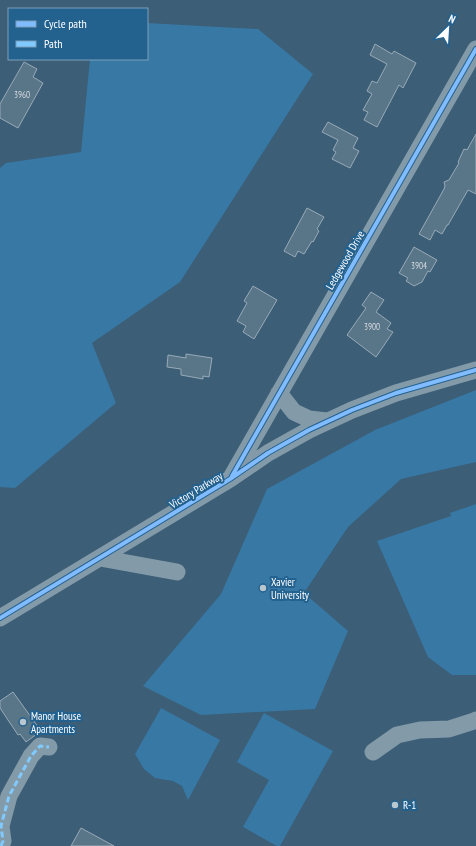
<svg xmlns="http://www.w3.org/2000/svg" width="476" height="846" viewBox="0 0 476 846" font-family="'PT Sans Narrow',sans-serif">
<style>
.green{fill:#3878a5}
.building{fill:#597588;stroke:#98aab8}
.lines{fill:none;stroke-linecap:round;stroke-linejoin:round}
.minor{stroke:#839aa9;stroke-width:17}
.quiet{stroke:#80caff;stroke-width:3;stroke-dasharray:6 3;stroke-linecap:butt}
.cycleway-casing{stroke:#23618f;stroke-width:6}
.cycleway{stroke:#80bcff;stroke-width:4}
.poi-dot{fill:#bbc7cf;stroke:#23618f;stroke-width:1.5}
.labels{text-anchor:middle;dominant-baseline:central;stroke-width:4;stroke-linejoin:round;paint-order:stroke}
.number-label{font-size:9px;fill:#d6dce1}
.street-label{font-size:11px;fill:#fff;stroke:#23618f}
.poi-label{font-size:11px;fill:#fff;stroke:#23618f;text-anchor:start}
</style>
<rect width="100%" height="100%" fill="#3c5e76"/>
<!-- green -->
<path class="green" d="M147,23l111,6 55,45 -133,208 -88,61 24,60 -101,85 -15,-1v-319l6,-5 75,-11 9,-93h57z
M476,390v72l-75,17 -53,48 -44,66 44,38 -33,78 -114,6 -58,-29 78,-92 46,-105 108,-59z
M476,504v171h-24l-24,-18 -51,-116 74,-25 -1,-3z
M161,708l59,32 -32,60 -6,-14 -9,-5 -18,-3 -11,-9 -9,-15z
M264,713l69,38 -53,95h-3l-34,-19 26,-47 -32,-18z"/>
<!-- building -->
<path class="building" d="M375,44l17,10 2,-3 22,12 -13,25 -4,-3 -22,42 -13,-7 4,-8 -5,-2 9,-16 -5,-3 5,-10 5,2 10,-19 -17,-9z
M24,62l13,7 -4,8 10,6 -25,45 -18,-10v-14z
M328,122l30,16 -5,10 6,3 -9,17 -18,-9 4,-7 -3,-2 5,-10 -16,-8z
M476,134v60l-8,-4 -20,35h-1l-5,9 -7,-4 -5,10 -11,-6 25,-45 1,-3 -1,-4 5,-2 10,-17 -1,-1 6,-13 3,1z
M307,208l17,9 -7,12 2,2 -6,11 -1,-1 -8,13 -6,-3 -3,6 -11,-6z
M414,247l23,13 -7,12 -2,-1 -6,11 -8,4 -8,-5 2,-3 -9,-5z
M253,286l24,14 -23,39 -11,-7 3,-6 -9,-5 10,-18 -3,-2z
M371,292l13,8 -8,12 15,11 -4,6 6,3 -17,25 -29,-22 19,-27 -4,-3z
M186,354l26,4 -3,19 -6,-1v3l-22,-4v-6l-14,-2 1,-12 18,3z
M13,692l28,39 -15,11 -6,-8 -2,1 -18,-27v-7z
M81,828l33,18h-43z"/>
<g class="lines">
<!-- minor -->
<path class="minor" d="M279,393l15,19 15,7 18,2
M232,476l244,-427
M100,558l77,14
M0,618l230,-139 38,-26 41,-23 43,-20 44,-17 80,-23
M373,752l24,-17 23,-5 29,-1 25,-8 2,-1
M1,846l2,-5 -2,-15 8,-30 22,-40 9,-10 9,1"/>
<!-- quiet -->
<path class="quiet" d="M1,846l2,-5 -2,-15 8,-30 22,-40 9,-10 9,1"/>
<!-- cycleway casing -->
<g class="cycleway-casing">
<path id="cycleway" d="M232,476l244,-427
M0,618l230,-139 38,-26 41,-23 43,-20 44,-17 80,-23"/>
</g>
<!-- cycleway -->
<use href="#cycleway" class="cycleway"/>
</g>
<!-- markers -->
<g class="poi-dot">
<circle cx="263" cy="588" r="4"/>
<circle cx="23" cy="722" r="4"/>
<circle cx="395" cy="805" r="4"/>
</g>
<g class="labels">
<!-- number labels -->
<g class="number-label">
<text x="22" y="94">3960</text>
<text x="419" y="265">3904</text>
<text x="372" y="326">3900</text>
</g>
<!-- street labels -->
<g class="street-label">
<text transform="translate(345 260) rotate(-60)">Ledgewood Drive</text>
<text transform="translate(196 490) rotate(-31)">Victory Parkway</text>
</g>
<!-- poi labels -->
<g class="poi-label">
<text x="271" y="582">Xavier<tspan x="271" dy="13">University</tspan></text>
<text x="31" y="716">Manor House<tspan x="31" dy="13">Apartments</tspan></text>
<text x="403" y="805">R-1</text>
</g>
</g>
<!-- legend -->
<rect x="8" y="8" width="140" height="52" fill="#23618f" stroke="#7ba0bc"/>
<rect x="16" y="21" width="20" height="6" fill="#80bcff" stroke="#7ba0bc"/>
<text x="44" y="28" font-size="12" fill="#ffffff">Cycle path</text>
<rect x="16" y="41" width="20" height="6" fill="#80caff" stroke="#7ba0bc"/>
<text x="44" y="48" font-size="12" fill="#ffffff">Path</text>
<!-- north arrow -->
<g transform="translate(448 28) rotate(25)" stroke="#23618f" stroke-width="3" paint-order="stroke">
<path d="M0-3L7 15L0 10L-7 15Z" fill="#ffffff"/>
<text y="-6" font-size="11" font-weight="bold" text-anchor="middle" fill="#ffffff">N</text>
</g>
</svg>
